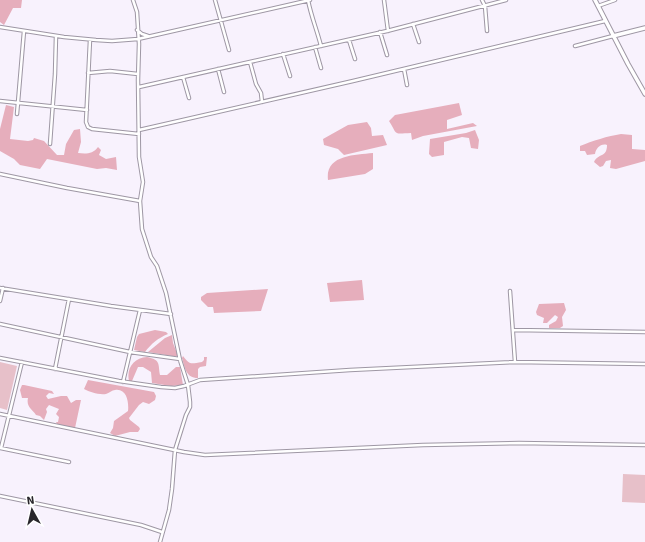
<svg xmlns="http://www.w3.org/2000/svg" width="645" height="542" viewBox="0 0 645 542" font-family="Signika,sans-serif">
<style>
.green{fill:#e7c0c9}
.forest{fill:#e6aebc}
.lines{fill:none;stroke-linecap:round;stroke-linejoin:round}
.street-casing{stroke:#9e97a4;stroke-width:4.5}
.secondary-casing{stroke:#9e97a4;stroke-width:5.5}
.street{stroke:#fff;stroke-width:2.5}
.secondary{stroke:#fff;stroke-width:3.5}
</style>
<rect width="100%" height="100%" fill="#f8f2fd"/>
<!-- green -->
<path class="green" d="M0,362l17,4 -10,44 -7,-2z
M623,474l22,1v28l-23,-1z"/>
<!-- forest -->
<path class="forest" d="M0,0h22l-1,8h-8l-9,17 -4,-3z
M459,103l3,12 -15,5v9l26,-6 4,3 -54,10 -11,4 -1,-7c-19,1 -13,2 -22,-12l6,-6z
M6,105l8,2 -4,32 18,2 5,-1 1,-2 10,3 13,14h7l2,-11 8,-14 6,-1 1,13 -3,11c8,1 15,1 20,-6l3,3 -2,5 7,4 10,-2 1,13 -11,-2 -9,1 -50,-10 -7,10 -20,-4 -6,-6 -14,-8v-22z
M367,122l4,6 1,8 11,-1 4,10 -43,10 -6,-6 -14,-4 -1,-6 25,-14z
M475,130l4,10 -1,9 -7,-1 -2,-10 -7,-1 -18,5v13l-12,2 -3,-3 1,-15 36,-6z
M621,134l11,1v14l13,1v11l-29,8 -6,-1 1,-8 -5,1 -3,5 -3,1 -6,-5c4,-9 13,-4 13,-17 -6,-2 -11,3 -12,9l-8,1 -2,-4h-5v-5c12,-5 28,-10 41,-12z
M373,153v16l-8,5 -37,6c-3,-25 26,-25 45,-27z
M362,280l2,20 -34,2 -3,-19z
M268,289l-7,22 -47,2 -1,-6h-5l-7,-7v-3l6,-4z
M564,303l2,7 -4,7 1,9 -3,2h-11v-3l7,-4 2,-4 -3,-2 -8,8h-4l1,-5 -7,-3 -1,-3 3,-8z
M155,330l11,2 2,2c-10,4 -17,10 -23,18l-11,-2 3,-13 2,-3z
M172,335l1,8 5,13h-6l-24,-4 17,-14z
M183,356c7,9 7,8 19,6l2,-2v-3h3l-1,9 -6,1 -2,2v9c-12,0 -13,-10 -16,-20z
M147,357c14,3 11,7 13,18h7l9,-8h4l3,18 -12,1 -19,-3 -1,-11 -8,-5h-5l-6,14h-3c-3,-13 5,-23 18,-24z
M88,380l66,12 2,4 -1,4 -6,4 -6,-2 -4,3 -10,13 1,2 9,7 1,2 -2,3h-8l-15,4 -5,-3 3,-5 1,-7 14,-10c1,-8 -1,-23 -13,-21 -3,0 -6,3 -9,4 -8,1 -16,-2 -22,-5z
M22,385h2l28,6 2,3 -5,-1 -3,3 2,3 13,-3h6l4,7 5,-3h5l-6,28 -18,-4 -1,-2h2l1,-5 -3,-3 3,-5 -10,-4 -3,4 1,3 -3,8 -4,-4 -4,-1c-4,-6 -10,-8 -8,-17h-6l-2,-8z"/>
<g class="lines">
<!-- street casing -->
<g class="street-casing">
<path id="street" d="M133,0l4,12 2,32 -1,36 1,77 4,25 -3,19 2,28 9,28 6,9 9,27 14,67 8,25 2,17v5l-4,8 -11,35 -3,39 -3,21 -9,32
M215,0l14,50
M308,0c3,16 9,30 13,46
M384,0l4,31
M482,0l3,6 2,25
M598,6l17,-6
M413,24l6,18
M0,27l64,10 32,3 16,1 26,-2 172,-39
M137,30l5,4 6,2
M380,32l7,23
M90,40l-4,82 2,5 4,2 47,5
M349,40l6,19
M575,46l38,-10
M315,47l6,21
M283,54l7,22
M250,62l6,22 5,9 1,9
M218,69l6,23
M404,69l3,16
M88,73l22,-2 28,3
M183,77l6,21
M139,87l248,-56 119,-31
M0,101l87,9
M17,114l7,-83
M139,130l214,-49 252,-60
M50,144l5,-70 1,-38
M0,174l67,14 73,13
M0,288l111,18 60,8
M510,291l5,71
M0,301l3,-13
M0,324l130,28 50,7
M513,330l132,2
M0,358l119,23 42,6 14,1 9,-2 16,-6 150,-10 165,-8 130,2
M55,369l14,-70
M123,382l17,-72
M0,414l184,38 21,3 218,-10 96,-2 126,2
M0,448l69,14
M1,448l21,-86
M0,496l141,29 21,7"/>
</g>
<!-- secondary casing -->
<g class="secondary-casing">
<path id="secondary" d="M595,0l33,64 17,30
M613,36l32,-8"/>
</g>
<!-- street -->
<use href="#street" class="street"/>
<!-- secondary -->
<use href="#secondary" class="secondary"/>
</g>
<!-- north arrow -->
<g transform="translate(32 510) rotate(352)" stroke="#ffffff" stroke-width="3" paint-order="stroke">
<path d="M0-3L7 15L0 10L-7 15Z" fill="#28262b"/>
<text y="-6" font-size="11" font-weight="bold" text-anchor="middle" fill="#28262b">N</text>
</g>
</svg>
